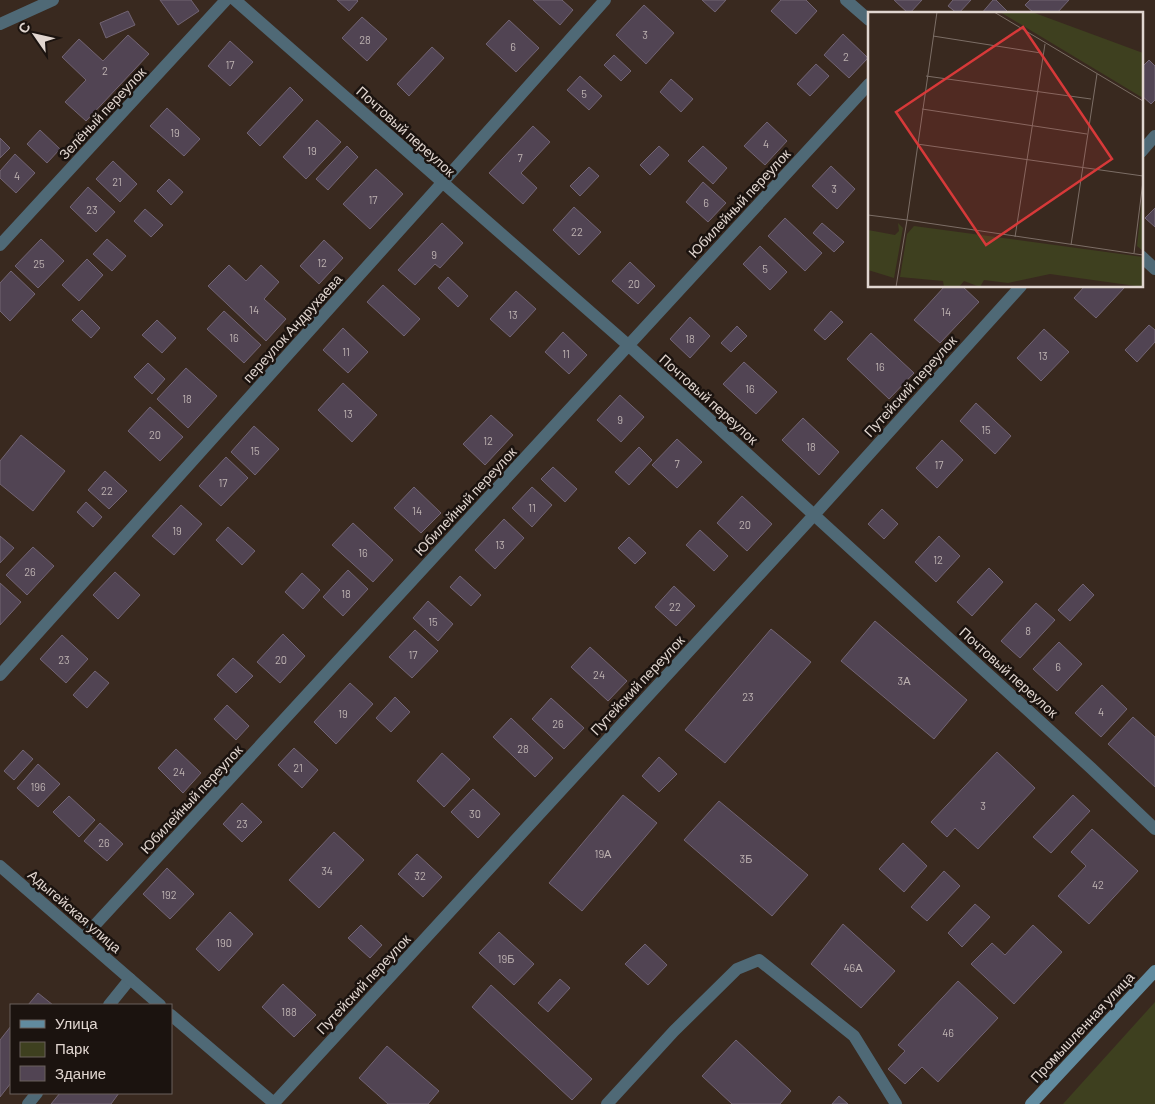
<svg xmlns="http://www.w3.org/2000/svg" width="1155" height="1104" viewBox="0 0 1155 1104" font-family="Barlow,sans-serif">
<style>
.green{fill:#3e401f}
.building{fill:#514453;stroke:#726473}
.lines{fill:none;stroke-linecap:round;stroke-linejoin:round}
.service{stroke:#4f6976;stroke-width:12}
.minor{stroke:#4f6976;stroke-width:12}
.secondary{stroke:#618b9f;stroke-width:12}
.labels{text-anchor:middle;dominant-baseline:central;stroke-width:5;stroke-linejoin:round;paint-order:stroke}
.number-label{font-size:11px;fill:#bdb2b1}
.street-label{font-size:14px;fill:#e1d6d0;stroke:#1b130f}
.inset-road{fill:none;stroke:#7c6e66;stroke-width:1}
.view{fill:#d73939;fill-opacity:0.15;stroke:#d73939;stroke-width:2.5}
.inset-edge{fill:none;stroke:#e1d6d0;stroke-width:2.5}
</style>
<rect width="100%" height="100%" fill="#39291f"/>
<!-- green -->
<path class="green" d="M1155,1002v102h-92z"/>
<!-- building -->
<path class="building" d="M160,0h31l8,11 -21,14z
M337,0h20l1,1 -9,10z
M533,0h29l11,10 -13,15z
M702,0h24l-11,12z
M781,0h25l11,11 -21,23 -25,-23z
M894,0h28l-13,14z
M953,0h18l-13,14 -10,-8z
M993,0h3l14,14h-29z
M1030,0h39l-13,14h-21l-10,-9z
M644,5l30,28 -28,31 -30,-29z
M128,11l7,14 -29,13 -6,-15z
M362,17l25,22 -20,22 -25,-23z
M509,20l30,28 -23,24 -30,-28z
M843,34l25,24 -19,20 -25,-23z
M128,35l21,19 -63,67 -21,-19 21,-22 -24,-23 17,-18 24,22z
M230,41l23,21 -23,24 -22,-20z
M432,47l12,11 -35,38 -12,-12z
M614,55l17,16 -10,10 -17,-16z
M1149,60l6,6v34l-4,4 -10,-9v-27z
M816,64l13,12 -19,20 -13,-12z
M580,76l22,20 -13,14 -22,-20z
M671,79l22,20 -12,13 -21,-20z
M290,87l13,13 -43,46 -13,-13z
M167,108l33,31 -16,17 -34,-30z
M317,120l24,22 -35,37 -23,-22z
M767,122l20,19 -22,24 -21,-19z
M533,126l17,16 -29,31 16,15 -14,16 -34,-31z
M40,130l20,19 -13,14 -20,-19z
M0,138l10,10 -10,10z
M347,146l11,11 -30,33 -12,-11z
M659,146l10,9 -19,20 -10,-10z
M703,146l24,22 -14,16 -25,-23z
M15,154l20,19 -19,20 -16,-15v-7z
M113,161l24,23 -17,18 -24,-23z
M831,166l24,23 -18,20 -25,-23z
M589,167l10,9 -19,20 -10,-10z
M376,169l27,25 -33,35 -27,-25z
M169,179l14,13 -12,13 -14,-14z
M703,182l23,21 -18,19 -22,-20z
M88,187l27,25 -19,20 -26,-25z
M574,207l27,25 -22,23 -26,-25z
M1155,208v19l-10,-9z
M145,209l18,16 -12,12 -17,-16z
M785,218l37,35 -17,18 -37,-35z
M442,223l21,20 -23,25 -5,-4 -20,21 -17,-15z
M822,223l22,19 -10,10 -21,-19z
M41,239l23,22 -26,27 -23,-22z
M107,239l19,17 -14,15 -19,-17z
M324,240l19,18 -24,26 -19,-18z
M760,246l27,26 -17,18 -27,-26z
M87,259l16,16 -24,26 -17,-16z
M630,262l25,24 -17,18 -26,-23z
M229,265l17,16 15,-16 18,17 -15,17 22,20 -20,22 -58,-55z
M11,271l24,23 -25,27 -10,-10v-28z
M448,277l20,19 -10,11 -20,-19z
M383,285l37,34 -16,17 -37,-34z
M945,286h17l17,16 -39,41 -26,-23z
M1085,286h40v1l-29,31 -22,-20z
M516,291l20,18 -26,28 -20,-18z
M82,310l18,18 -9,10 -19,-18z
M224,311l37,34 -17,18 -37,-34z
M831,311l12,11 -18,18 -11,-10z
M690,317l20,19 -20,22 -20,-19z
M157,320l19,18 -14,15 -20,-18z
M1149,325l6,5v12l-18,20 -12,-12z
M737,326l10,10 -16,16 -10,-9z
M343,328l25,24 -20,21 -25,-23z
M1044,329l25,23 -28,29 -24,-23z
M563,332l24,23 -18,19 -24,-22z
M871,333l43,40 -25,26 -42,-40z
M744,362l33,30 -21,22 -33,-30z
M148,363l17,16 -13,15 -18,-17z
M186,368l31,28 -29,32 -31,-29z
M343,383l34,32 -25,27 -34,-32z
M620,395l24,22 -23,25 -24,-22z
M976,403l35,33 -16,18 -35,-33z
M150,407l33,30 -23,24 -32,-30z
M491,415l22,20 -28,30 -22,-21z
M803,418l36,34 -20,23 -37,-35z
M254,426l25,23 -24,26 -24,-23z
M21,435l44,36 -32,40 -33,-27v-23z
M677,439l25,23 -25,26 -25,-23z
M942,440l21,20 -26,28 -21,-20z
M639,447l13,13 -23,25 -14,-13z
M226,457l22,21 -27,28 -22,-20z
M553,467l24,22 -12,13 -24,-23z
M105,471l22,20 -18,18 -21,-19z
M414,487l27,26 -20,20 -27,-25z
M532,487l20,18 -20,22 -20,-19z
M742,496l30,28 -25,27 -30,-28z
M86,502l16,15 -9,10 -16,-15z
M181,505l21,19 -28,31 -22,-19z
M882,509l16,15 -14,15 -16,-15z
M504,519l20,19 -29,31 -20,-19z
M353,523l40,37 -20,22 -41,-37z
M228,527l27,24 -13,14 -26,-25z
M700,530l28,26 -14,15 -28,-26z
M0,536l14,12 -14,15z
M939,536l21,20 -24,26 -21,-20z
M629,537l17,16 -11,11 -17,-16z
M33,547l21,19 -27,29 -21,-20z
M989,568l14,14 -31,34 -15,-14z
M348,570l20,19 -25,27 -20,-19z
M115,572l25,23 -22,24 -25,-24z
M302,573l18,17 -17,19 -18,-17z
M460,576l21,19 -10,11 -21,-19z
M0,583l21,19 -21,23z
M1083,584l11,11 -24,26 -12,-11z
M674,586l21,20 -19,20 -21,-19z
M428,601l25,23 -15,17 -25,-23z
M1036,603l19,17 -35,38 -19,-17z
M875,621l92,79 -33,39 -93,-78z
M771,629l40,33 -86,101 -40,-33z
M415,630l23,21 -26,27 -23,-21z
M283,634l22,22 -25,27 -23,-21z
M62,635l26,24 -22,24 -26,-24z
M1059,642l23,22 -25,27 -24,-22z
M590,647l37,34 -19,20 -37,-34z
M233,658l20,18 -17,17 -19,-18z
M95,671l14,12 -22,25 -14,-13z
M350,683l23,21 -37,40 -22,-22z
M1102,685l25,24 -26,28 -26,-24z
M395,697l15,15 -19,20 -15,-14z
M551,698l33,30 -20,21 -32,-30z
M227,705l22,21 -13,14 -22,-21z
M1133,717l22,20v50l-47,-43z
M511,718l42,40 -18,19 -42,-40z
M294,748l24,22 -16,18 -24,-23z
M176,749l25,24 -18,20 -25,-25z
M23,750l10,9 -19,21 -10,-9z
M997,752l38,36 -57,61 -23,-21 -8,9 -16,-15z
M442,753l28,26 -26,28 -27,-26z
M659,757l18,17 -18,18 -17,-16z
M38,764l22,20 -22,23 -21,-19z
M473,789l27,25 -22,24 -27,-26z
M623,795l34,28 -75,88 -33,-28z
M1073,795l17,16 -39,42 -18,-16z
M69,796l26,24 -16,17 -26,-25z
M719,801l89,74 -36,41 -88,-76z
M242,803l20,19 -20,20 -19,-18z
M100,823l23,21 -16,17 -23,-20z
M1092,829l46,42 -49,53 -31,-28 28,-30 -15,-14z
M334,832l30,28 -45,48 -30,-28z
M903,843l24,23 -23,26 -25,-23z
M417,854l25,23 -19,20 -25,-23z
M167,868l27,26 -24,25 -27,-25z
M944,871l16,15 -33,35 -16,-14z
M975,904l15,13 -28,30 -14,-14z
M230,912l23,22 -34,37 -23,-22z
M843,924l52,47 -34,37 -50,-44z
M361,925l21,20 -12,13 -22,-20z
M1033,925l29,27 -48,52 -43,-40 21,-21 13,12z
M499,932l35,32 -20,21 -35,-32z
M645,944l22,21 -19,20 -23,-21z
M560,979l10,9 -22,24 -10,-9z
M958,981l40,37 -60,64 -16,-15 -17,17 -17,-15 17,-18 -7,-6z
M283,984l33,31 -22,22 -32,-30z
M491,985l101,94 -20,21 -100,-93z
M38,993l15,12h-25z
M11,1026v57l-11,14v-57z
M736,1040l55,51 -11,13h-48l-30,-28z
M387,1046l52,45 -11,13h-40l-29,-26z
M60,1093h59l-8,11h-60z
M839,1096l9,8h-16z"/>
<g class="lines">
<!-- service -->
<path class="service" d="M109,1005l21,-26
M28,1104l9,-11
M607,1104l67,-73 63,-62 22,-9 95,76 42,68"/>
<!-- minor -->
<path class="minor" d="M235,0l393,345 463,423 64,61
M846,0l23,20
M0,24l53,-24
M1141,152l14,-16
M0,245l226,-245
M1141,256l14,13
M0,675l442,-492 163,-183
M0,866l160,139
M83,938l786,-854
M171,1015l104,89
M274,1103l540,-588 207,-229"/>
<!-- secondary -->
<path class="secondary" d="M1031,1104l124,-133"/>
</g>
<g class="labels">
<!-- number labels -->
<g class="number-label">
<text x="645" y="34">3</text>
<text x="365" y="39">28</text>
<text x="513" y="46">6</text>
<text x="846" y="56">2</text>
<text x="230" y="64">17</text>
<text x="105" y="70">2</text>
<text x="584" y="93">5</text>
<text x="175" y="132">19</text>
<text x="766" y="143">4</text>
<text x="312" y="150">19</text>
<text x="520" y="157">7</text>
<text x="17" y="175">4</text>
<text x="117" y="181">21</text>
<text x="834" y="188">3</text>
<text x="373" y="199">17</text>
<text x="706" y="202">6</text>
<text x="92" y="209">23</text>
<text x="577" y="231">22</text>
<text x="434" y="254">9</text>
<text x="322" y="262">12</text>
<text x="39" y="263">25</text>
<text x="765" y="268">5</text>
<text x="634" y="283">20</text>
<text x="254" y="309">14</text>
<text x="946" y="311">14</text>
<text x="513" y="314">13</text>
<text x="234" y="337">16</text>
<text x="690" y="338">18</text>
<text x="346" y="351">11</text>
<text x="566" y="353">11</text>
<text x="1043" y="355">13</text>
<text x="880" y="366">16</text>
<text x="750" y="388">16</text>
<text x="187" y="398">18</text>
<text x="348" y="413">13</text>
<text x="620" y="419">9</text>
<text x="986" y="429">15</text>
<text x="155" y="434">20</text>
<text x="488" y="440">12</text>
<text x="811" y="446">18</text>
<text x="255" y="450">15</text>
<text x="677" y="463">7</text>
<text x="939" y="464">17</text>
<text x="223" y="482">17</text>
<text x="107" y="490">22</text>
<text x="532" y="507">11</text>
<text x="417" y="510">14</text>
<text x="745" y="524">20</text>
<text x="177" y="530">19</text>
<text x="500" y="544">13</text>
<text x="363" y="552">16</text>
<text x="938" y="559">12</text>
<text x="30" y="571">26</text>
<text x="346" y="593">18</text>
<text x="675" y="606">22</text>
<text x="433" y="621">15</text>
<text x="1028" y="630">8</text>
<text x="413" y="654">17</text>
<text x="64" y="659">23</text>
<text x="281" y="659">20</text>
<text x="1058" y="666">6</text>
<text x="599" y="674">24</text>
<text x="904" y="680">3А</text>
<text x="748" y="696">23</text>
<text x="1101" y="711">4</text>
<text x="343" y="713">19</text>
<text x="558" y="723">26</text>
<text x="523" y="748">28</text>
<text x="298" y="767">21</text>
<text x="179" y="771">24</text>
<text x="38" y="786">196</text>
<text x="983" y="805">3</text>
<text x="475" y="813">30</text>
<text x="242" y="823">23</text>
<text x="104" y="842">26</text>
<text x="603" y="853">19А</text>
<text x="746" y="858">3Б</text>
<text x="327" y="870">34</text>
<text x="420" y="875">32</text>
<text x="1098" y="884">42</text>
<text x="169" y="894">192</text>
<text x="224" y="942">190</text>
<text x="506" y="958">19Б</text>
<text x="853" y="967">46А</text>
<text x="289" y="1011">188</text>
<text x="948" y="1032">46</text>
</g>
<!-- street labels -->
<g class="street-label">
<text transform="translate(102 113) rotate(-47)">Зелёный переулок</text>
<text transform="translate(406 131) rotate(42)">Почтовый переулок</text>
<text transform="translate(739 203) rotate(-47)">Юбилейный переулок</text>
<text transform="translate(292 328) rotate(-48)">переулок Андрухаева</text>
<text transform="translate(910 386) rotate(-48)">Путейский переулок</text>
<text transform="translate(709 399) rotate(42)">Почтовый переулок</text>
<text transform="translate(465 501) rotate(-47)">Юбилейный переулок</text>
<text transform="translate(1009 672) rotate(42)">Почтовый переулок</text>
<text transform="translate(637 685) rotate(-47)">Путейский переулок</text>
<text transform="translate(191 799) rotate(-47)">Юбилейный переулок</text>
<text transform="translate(75 911) rotate(41)">Адыгейская улица</text>
<text transform="translate(363 984) rotate(-47)">Путейский переулок</text>
<text transform="translate(1082 1027) rotate(-47)">Промышленная улица</text>
</g>
</g>
<!-- overview -->
<g transform="translate(868 12)">
<rect width="275" height="275" fill="#39291f"/>
<path d="M132,0h32l111,41v45zM275,180v59l-6,-5zM30,211l5,5 -9,50 -26,-8v-40l27,5 4,-4zM46,214l229,31v30l-93,-13 -42,9 -24,-3 -4,7 -16,-6 -5,6h-15l-1,-6 -43,-4 7,-43z" fill="#3e401f"/>
<path class="inset-road" d="M126,0l149,89M65,24l108,17M58,64l165,23M54,97l165,25M49,132l226,32M0,203l39,5 30,-208M147,225l30,-193M203,233l26,-171M266,241l9,-72M28,275l11,-67 236,35"/>
<path class="view" d="M155,15l89,132 -126,86 -90,-133z"/>
<rect width="275" height="275" class="inset-edge"/>
</g>
<!-- legend -->
<rect x="10" y="1004" width="162" height="90" fill="#1b130f" stroke="#6a615c"/>
<rect x="20" y="1020" width="25" height="8" fill="#618b9f" stroke="#6a615c"/>
<text x="55" y="1029" font-size="15" fill="#e1d6d0">Улица</text>
<rect x="20" y="1042" width="25" height="15" fill="#3e401f" stroke="#6a615c"/>
<text x="55" y="1054" font-size="15" fill="#e1d6d0">Парк</text>
<rect x="20" y="1066" width="25" height="15" fill="#514453" stroke="#6a615c"/>
<text x="55" y="1079" font-size="15" fill="#e1d6d0">Здание</text>
<!-- north arrow -->
<g transform="translate(35 35) rotate(304)" stroke="#1b130f" stroke-width="4" paint-order="stroke">
<path d="M0-4L9 19L0 12L-9 19Z" fill="#e1d6d0"/>
<text y="-8" font-size="14" font-weight="bold" text-anchor="middle" fill="#e1d6d0">С</text>
</g>
</svg>
